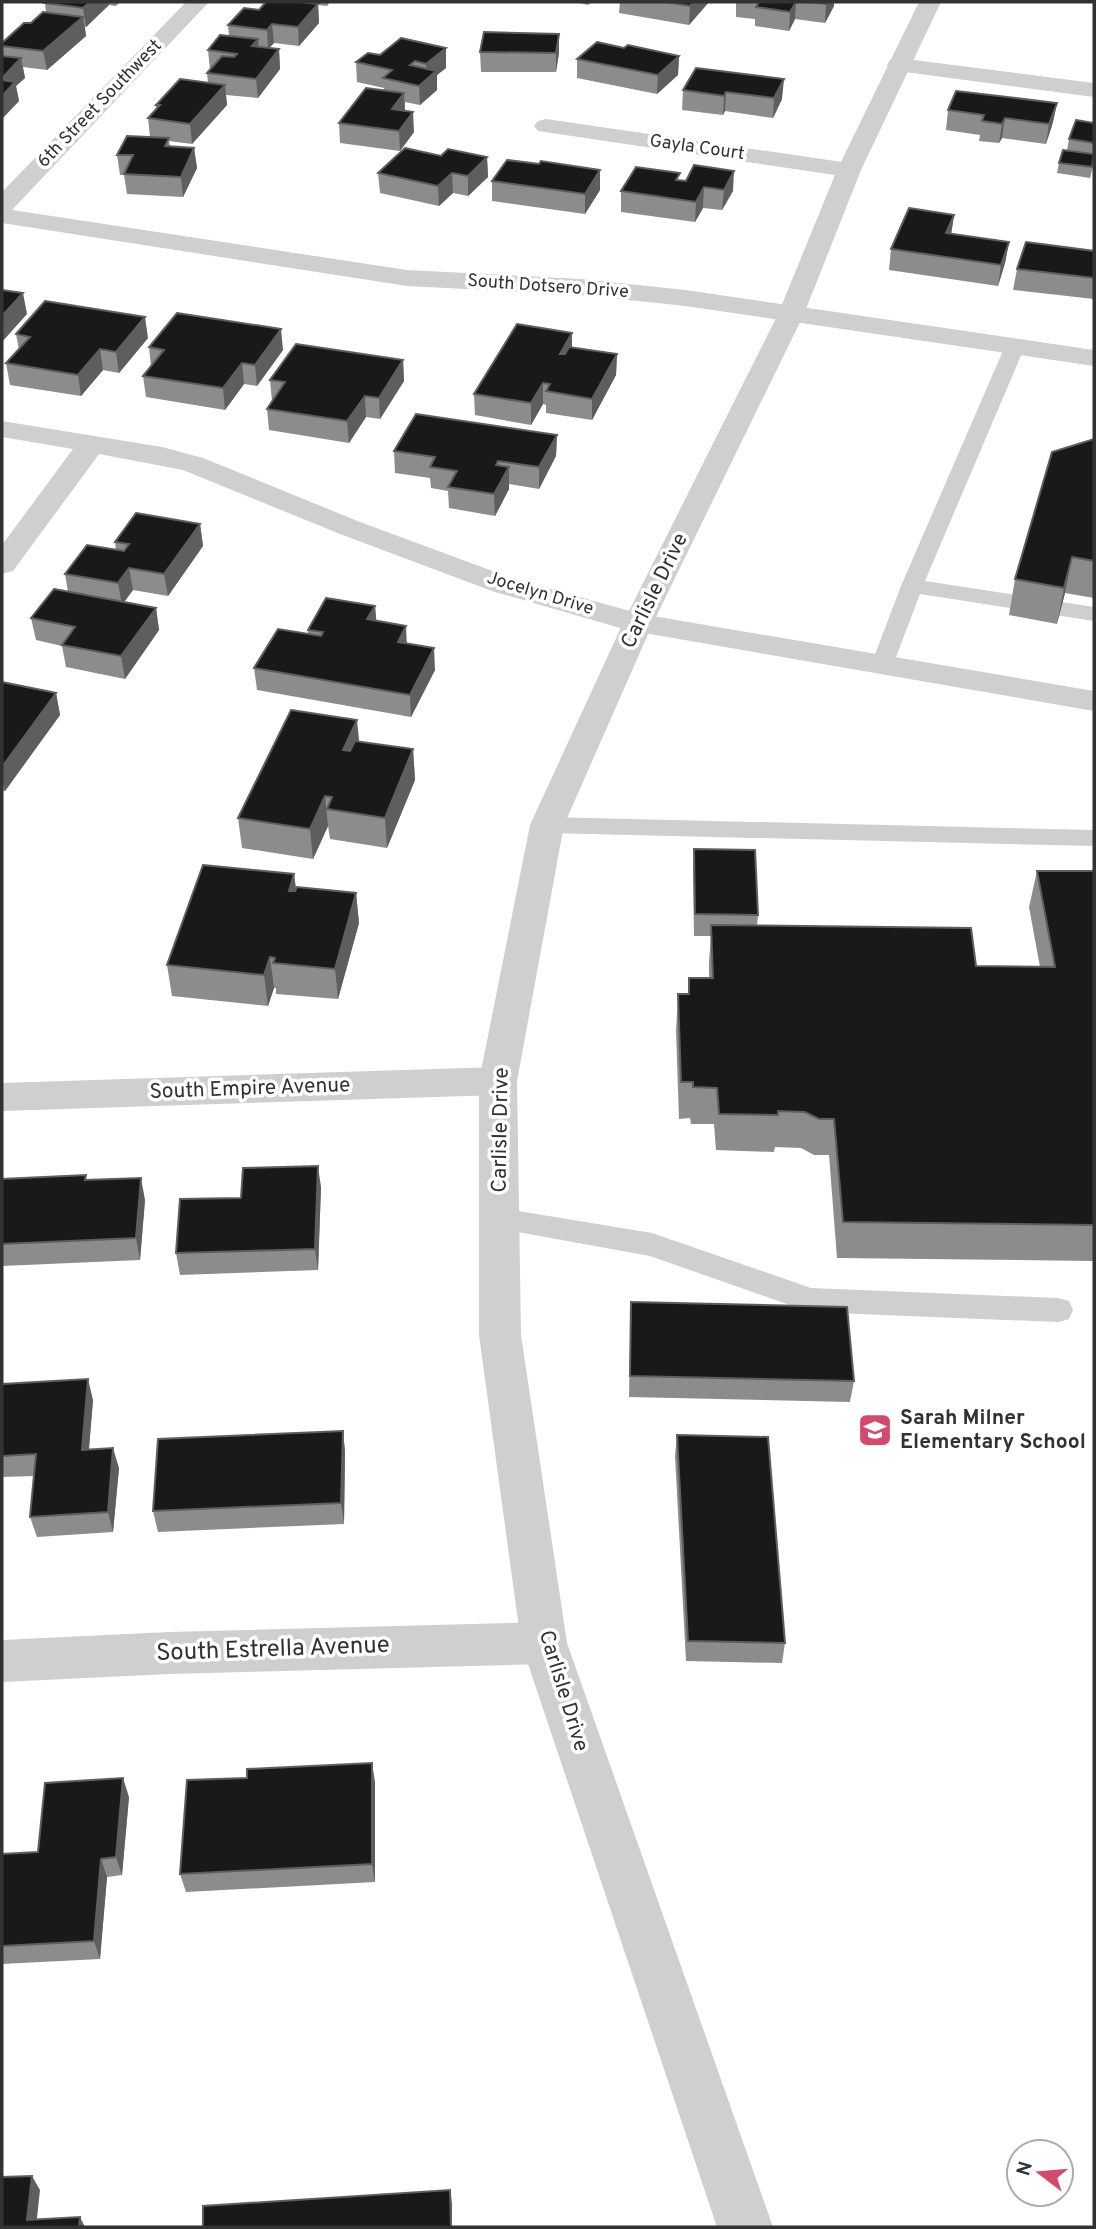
<svg xmlns="http://www.w3.org/2000/svg" width="1096" height="2229" viewBox="0 0 1096 2229" font-family="Overpass,sans-serif">
<style>
.lines{fill:none;stroke-linecap:round;stroke-linejoin:round}
.service{fill:#cfcfcf;fill-rule:evenodd}
.minor{fill:#cfcfcf;fill-rule:evenodd}
.tertiary{fill:#cfcfcf;fill-rule:evenodd}
.wall{fill:#8c8c8c}
.shaded-wall{fill:#5e5e5e}
.building{fill:#191919;stroke:#5e5e5e;stroke-width:2}
.labels{text-anchor:middle;dominant-baseline:central;stroke-width:7;stroke-linejoin:round;paint-order:stroke}
.far-street-label{font-size:18px;fill:#323232;stroke:#fff}
.street-label{font-size:21px;fill:#323232;stroke:#fff}
.poi-label{font-size:21px;font-weight:bold;fill:#323232;stroke:#fff;text-anchor:start}
.near-street-label{font-size:24px;fill:#323232;stroke:#fff}
</style>
<rect width="100%" height="100%" fill="#fff"/>
<g class="lines">
<!-- service -->
<path class="service" d="M1015,340l10,6 -100,235 169,26v14l-174,-27 -27,71 -3,5h-16l-3,-5 30,-79 104,-240z
M547,817l547,13v16l-547,-13 -9,-2 -3,-6 3,-6z
M500,1208l152,25 159,55 247,10 11,3 4,9 -4,9 -11,3 -248,-10 -160,-56 -160,-29 -5,-8 5,-8z"/>
<!-- minor -->
<path class="minor" d="M186,2h23l-197,208 395,60 174,9 104,11 409,60v16l-409,-60 -104,-11 -174,-9 -405,-63v-31z
M898,58l196,25v14l-204,-27 -3,-5 3,-5z
M546,119l303,44 8,2 4,5 -4,5 -8,2 -311,-46 -4,-5 4,-5z
M2,421l160,26 41,11 157,64 154,57 127,35 453,77v20l-467,-81 -135,-39 -152,-57 -157,-64 -84,-16 -86,117 -11,3v-29l71,-96 -71,-12z
M498,1067l13,4 6,10 -6,10 -13,4 -496,16v-28z
M544,1622l16,6 7,15 -7,15 -16,6 -375,10 -167,8v-42l167,-8z"/>
<!-- tertiary -->
<path class="tertiary" d="M919,2h22l-80,168 -57,144 -151,309 -89,202 -47,256 4,254 46,308 206,584h-56l-196,-584 -42,-308v-254l51,-256 93,-202 155,-309 59,-144z"/>
</g>
<!-- wall -->
<path class="wall" d="M46,2h74l-4,4 -7,-1 -23,22h-1l1,9 -39,34 -24,-3 2,11 -9,8 3,15 -17,17v-75l44,-31 -1,-9z
M266,2h64l-3,4 -9,-1 1,18 -20,23 -25,-3 -5,5 10,1 1,20 -22,29 -32,-3 1,10 -35,39 -23,-3 1,5 24,2 3,20 -14,29 -56,-3 -3,-19h-4l-3,-20 33,-18 -2,-19 8,-9v-4l52,-22 -1,-10 3,-3 -2,-20 21,-14 -1,-11 31,-15z
M576,2h16l-4,3z
M620,2h89l-20,23 -70,-12z
M736,2h98v4l-9,17 -30,-4 -6,12 -34,-5v-7l-19,-2z
M559,34v19l-3,19h-75l-1,-20z
M446,48v20l-9,7v15l-17,15 -15,-3v9l9,21 -14,19 -60,-8 -1,-20 45,-32v-3l-27,-6 -1,-20 24,-7z
M624,48l55,8 -1,19 -21,19 -80,-16v-19z
M696,68l86,31 -9,19 -48,-7 -2,4 -41,-5 1,-20z
M1057,103l-4,19 -7,22 -44,-6 -3,5 -20,-2 1,-6 -34,-5 2,-20z
M1094,123v40l-4,15 -33,-5 2,-10 8,-12 2,-12z
M487,157l1,20 -20,19 -15,-3 -14,13 -59,-13 -2,-20z
M680,180l53,11 -11,19 -19,-2 -8,14 -74,-10v-21z
M492,181l108,9 -15,24 -93,-13z
M954,215l-3,19 58,8 -4,21 -7,23 -109,-16 2,-21z
M1094,251v48l-81,-9 4,-21z
M16,334l132,4 -29,35 -16,-3 -22,26 -71,-11 -4,-22 13,-13z
M149,347l134,3 -26,36 -13,-2 -19,26 -79,-13 -3,-21 8,-10z
M572,347l45,7 -1,21 -24,45 -46,-7v-8l-3,-1 -12,21 -56,-10 -1,-21z
M403,360l1,21 -24,38 -14,-2 -17,26 -80,-13 -2,-21 5,-8 -2,-21z
M557,435l-1,21 -17,33 -30,-5v5l-14,27 -46,-8 -1,-17 -17,-3 -1,-10 -35,-5 -1,-22z
M1094,439v159l-29,-5 -8,31 -48,-9 6,-36z
M200,524l3,22 -35,50 -35,-6 -9,12 32,6 3,22 -34,49 -59,-12 -4,-21 -26,-6 -5,-22 37,-26 -3,-18 51,-24 -1,-8z
M375,606l1,15 31,22 28,27 -24,47 -154,-27 -3,-22 54,-34v-4z
M2,682l54,11 4,22 -55,76h-3z
M359,742l54,7 2,31 -28,68 -57,-9 -2,-13 -15,33 -71,-11 -4,-30z
M694,849l64,66 -1,10 219,41 64,1 -11,-60 8,-36h57v390l-257,-3 -8,-103h-15l-13,-7 -26,-1 -1,5 -58,-2 -2,-26h-23l-1,-6 -11,1 -3,-88 2,-37h10l1,-16h20v-17l2,-25h-17l-1,-65z
M294,874l2,15 60,4 3,30 -21,76 -62,-5v-6h-2l-6,18 -96,-10 -5,-31z
M2,1179l86,1 57,20 -5,60 -138,6z
M321,1187l-3,83 -138,5 -4,-22 65,-55z
M631,1302l223,79 -4,21 -221,-5z
M2,1384l91,16 -4,49 30,19 -6,64 -76,5 -7,-20 4,-41 -32,1z
M343,1431l2,21 -1,72 -186,8 -5,-21z
M677,1435l108,208 -3,20 -96,-2 -11,-205z
M375,1782v100l-189,10 -6,-18z
M129,1797l-7,78 -15,2 -7,82 -98,5v-110l36,-2z"/>
<!-- shaded-wall -->
<path class="shaded-wall" d="M90,2h18l1,3 -23,22 -3,-19z
M693,2h16l-20,23 1,-19z
M796,2l-1,17 -6,12 1,-19z
M828,2h6v4l-9,17 1,-19z
M318,4l1,19 -20,23 -1,-19z
M83,17l3,19 -39,34 -4,-19z
M272,24l2,19 -6,6 -1,-19z
M559,34v19l-3,19v-19z
M258,39l2,19 -8,-12z
M446,48v20l-9,7v15l-17,15 -1,-19 8,-7 -1,-15z
M279,49l1,20 -22,29 -2,-19z
M679,56l-1,19 -21,19 1,-19z
M21,58l4,20 -9,8 3,15 -16,17 -1,-22 4,-5 -2,-15z
M784,79l-2,20 -9,19 1,-20z
M225,85l2,20 -35,39 -2,-20z
M726,92l-1,19 -2,4 1,-19z
M404,93l1,20 -13,-4z
M1057,103l-4,19 -7,22 3,-20z
M413,112l1,20 -14,19 -1,-20z
M1005,118l-3,20 -3,5 3,-19z
M194,148l3,20 -14,29 -2,-20z
M487,157l1,20 -20,19v-20z
M600,170v20l-15,24v-20z
M734,171l-1,20 -11,19 2,-20z
M452,173l1,20 -14,13 -1,-20z
M704,187l-1,21 -8,14 1,-20z
M954,215l-3,20 -5,-2z
M1009,242l-4,21 -7,23 3,-21z
M23,293l4,21 -25,28v-26z
M145,317l3,21 -29,35 -3,-21z
M281,329l2,21 -26,36 -2,-21z
M572,333v21l-12,21v-21z
M100,349l3,21 -22,26 -3,-21z
M617,354l-1,21 -24,45v-21z
M403,360l1,21 -24,38 -1,-21z
M242,363l2,21 -19,26 -2,-22z
M543,383v21l-12,21v-22z
M365,396l1,21 -17,26 -2,-22z
M557,435l-1,21 -17,33v-22z
M509,467v22l-14,27 -1,-22z
M200,524l3,22 -35,50 -4,-22z
M1072,557l-7,36 -8,31 7,-36z
M129,568l4,22 -11,15 -4,-22z
M375,606l2,22 -10,-9z
M156,608l3,22 -34,49 -4,-23z
M406,626l1,22 -9,-6z
M434,648l1,22 -24,47 -1,-22z
M56,693l4,22 -55,76 -3,-14v-10z
M357,720l3,30 -14,31 -3,-31z
M413,749l2,31 -28,68 -2,-30z
M325,796l3,30 -15,33 -3,-30z
M294,874l4,31 -9,-14z
M356,893l3,30 -21,76 -3,-30z
M270,957l4,31 -6,18 -4,-31z
M318,1166l3,21 -3,83 -3,-21z
M141,1178l4,22 -5,60 -4,-22z
M88,1379l5,21 -6,71 -5,-21z
M343,1431l2,21 -1,72 -3,-21z
M113,1448l6,20 -6,64 -5,-20z
M372,1763l3,19v100l-3,-18z
M123,1778l6,19 -7,78 -6,-18z
M101,1859l6,18 -7,82 -6,-18z
M32,2176l8,14 -4,37 -9,-7z
M450,2190l2,14v23h-1z
M80,2217l5,10h-6z"/>
<!-- building -->
<path class="building" d="M46,2h44l-7,6 -38,-5z
M266,2h34l18,2 -20,23 -26,-3 -5,6 -39,-5 16,-17 15,2z
M666,2h27l-3,4z
M759,2h37l-6,10 -34,-5z
M808,2h20l-2,2z
M43,12l40,5 -40,34 -41,-5v-3l22,-20h7z
M484,32l75,2 -3,19 -76,-1z
M220,35l38,4 -6,7 27,3 -23,30 -49,-6 15,-17 12,1 3,-3 -29,-4z
M401,38l45,10 -20,16 -11,-3 -5,4 26,6 -17,15 -36,-8 9,-8 -36,-8 12,-9 12,2z
M597,42l27,6 4,-3 51,11 -21,19 -81,-16z
M2,56l19,2 -17,18 -2,-1z
M696,68l88,11 -10,19 -48,-6 -2,4 -41,-6z
M180,79l45,6 -35,39 -42,-6 12,-13h-4z
M2,80l13,2 -13,14z
M366,88l38,5 -12,16 21,3 -14,19 -60,-8z
M956,91l101,12 -8,21 -44,-6 -3,6 -20,-3 2,-6 -36,-5z
M1076,120l18,3v20l-25,-4z
M127,136l42,2 -4,8 29,2 -13,29 -57,-3 9,-19h-16z
M405,148l36,8 7,-7 39,8 -19,19 -16,-3 -14,13 -60,-13z
M1063,150l31,4 -2,13 -33,-4z
M507,160l32,4 2,-3 59,9 -15,24 -93,-13z
M694,165l40,6 -10,19 -20,-3 -8,15 -75,-11 15,-24 44,6 -4,7 10,1z
M909,208l45,7 -8,18 63,9 -8,23 -110,-16z
M1026,242l68,9v27l-77,-9z
M2,290l21,3 -21,23z
M45,301l100,16 -29,35 -16,-3 -22,26 -72,-12 24,-26 -14,-3z
M177,313l104,16 -26,36 -13,-2 -19,25 -80,-12 21,-26 -15,-3z
M517,324l55,9 -12,21h5l4,-7 48,7 -25,45 -46,-8 4,-7 -7,-1 -12,20 -57,-9z
M296,344l107,16 -24,38 -14,-2 -18,25 -80,-12 18,-27 -15,-2z
M416,414l141,21 -18,32 -41,-6 -2,4 13,2 -15,27 -46,-7 9,-16 -27,-4 5,-10 -41,-6z
M1094,439v122l-22,-4 -8,31 -49,-9 37,-127z
M136,513l64,11 -36,50 -35,-6 -11,15 -53,-9 22,-29 37,6 5,-7 -14,-2z
M54,589l102,19 -35,48 -59,-11 13,-18 -44,-9z
M326,598l49,8 -8,13 39,7 -8,16 36,6 -24,47 -156,-27 24,-39 43,7 2,-4 -15,-2z
M2,682l54,11 -54,74z
M291,710l66,10 -14,30 7,1 5,-10 58,8 -28,69 -58,-9 5,-12 -7,-1 -15,33 -72,-11z
M694,849l61,1 3,65 -63,-1z
M203,865l91,9 -5,17h6l2,-4 59,6 -21,76 -62,-6 2,-5 -5,-1 -6,18 -97,-10z
M1037,871h57v354l-251,-3 -9,-103h-15l-14,-7 -27,-1v4l-59,-1 -2,-26 -24,-1v-5h-12l-3,-88h11v-16h24l-2,-53 260,3 5,38 79,1z
M318,1166l-3,83 -139,4 4,-54 61,-1 2,-30z
M86,1175l-1,5 56,-2 -5,60 -134,6v-65z
M631,1302l216,5 7,74 -224,-5z
M88,1379l-6,71 31,-2 -5,64 -78,5 6,-63 -34,2v-72z
M343,1431l-2,72 -188,8 5,-72z
M677,1435l91,2 17,206 -97,-2z
M372,1763v101l-192,10 7,-94 60,-2v-9z
M123,1778l-7,79 -15,2 -7,82 -92,5v-92l36,-2 7,-69z
M32,2176l-5,44 53,-3 -1,10h-77v-50z
M450,2190l1,37h-248v-21z"/>
<!-- icons -->
<defs>
<g id="school-square" transform="scale(1.75)"><rect x="-9" y="-9" width="18" height="18" rx="4" fill="#d4496c" stroke="#fff"/><path d="M0-5L7-2L0 1L-7-2ZM-4 1L0 2.5L4 1V4Q0 6-4 4Z" fill="#fff"/></g>
</defs>
<g fill-rule="evenodd">
<use href="#school-square" x="875" y="1430"/>
</g>
<g class="labels">
<!-- far-street labels -->
<g class="far-street-label">
<text transform="translate(100 104) rotate(-46)">6th Street Southwest</text>
<text transform="translate(697 148) rotate(8)">Gayla Court</text>
<text transform="translate(548 287) rotate(4)">South Dotsero Drive</text>
<text transform="translate(540 594) rotate(17)">Jocelyn Drive</text>
</g>
<!-- street labels -->
<g class="street-label">
<text transform="translate(655 591) rotate(-64)">Carlisle Drive</text>
<text transform="translate(250 1089) rotate(-2)">South Empire Avenue</text>
<text transform="translate(501 1130) rotate(-89)">Carlisle Drive</text>
<text transform="translate(563 1691) rotate(73)">Carlisle Drive</text>
</g>
<!-- poi labels -->
<g class="poi-label">
<text x="900" y="1418">Sarah Milner<tspan x="900" dy="24">Elementary School</tspan></text>
</g>
<!-- near-street labels -->
<g class="near-street-label">
<text transform="translate(273 1650) rotate(-2)">South Estrella Avenue</text>
</g>
</g>
<!-- border -->
<rect width="1096" height="2229" fill="none" stroke="#323232" stroke-width="7"/>
<!-- north arrow -->
<g transform="translate(1040 2173) rotate(286)"><circle r="33" fill="#ffffff" stroke="#adadad" stroke-width="2"/>
<path d="M0-5L12 26L0 18L-12 26Z" fill="#d4496c"/>
<text y="-10" font-size="19" font-weight="bold" text-anchor="middle" fill="#323232">N</text>
</g>
</svg>
